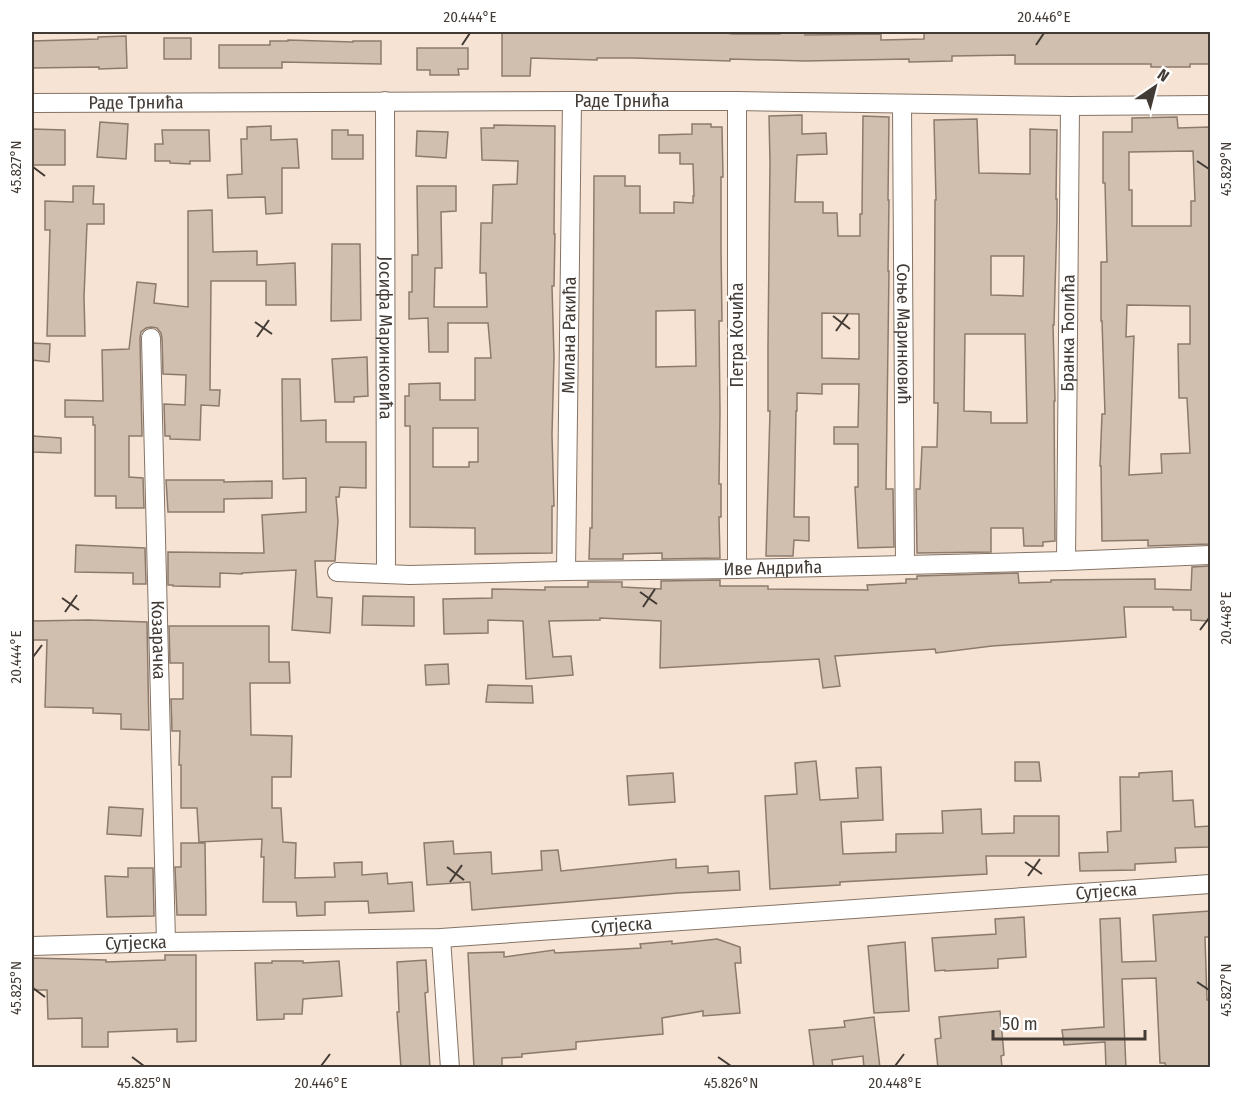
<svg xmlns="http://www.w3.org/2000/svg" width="1242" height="1099" viewBox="0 0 1242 1099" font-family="'Fira Sans Condensed',sans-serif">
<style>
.building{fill:#d0beae;stroke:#8c7b6d;stroke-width:1.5;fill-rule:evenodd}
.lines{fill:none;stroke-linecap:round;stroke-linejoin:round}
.minor-casing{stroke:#857466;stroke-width:20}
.minor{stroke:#fff;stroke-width:18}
.ticks{fill:none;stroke:#423a34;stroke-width:2}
.labels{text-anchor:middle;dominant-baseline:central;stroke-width:4.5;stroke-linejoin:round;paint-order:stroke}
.street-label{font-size:18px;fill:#423a34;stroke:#fff}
.neatline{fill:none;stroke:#423a34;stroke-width:2}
.ticks-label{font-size:15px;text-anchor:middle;fill:#423a34}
</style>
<rect width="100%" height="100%" fill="#f6e3d3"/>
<!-- building -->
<path class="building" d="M502,32h216l15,2h47v-2h25v3l76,-1v6l43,-1v-7h55v1h36v-1h195v32h-20v3h-39v-3h-136v-9l-63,1v5l-43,1v-3l-104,2 -75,-2v2l-97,-3h-36v2l-66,-2 -1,18h-28z
M126,36l1,32 -28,1v-2l-67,1v-27l66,-2v-2z
M164,38h27v21h-27z
M288,40l65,2v-1h28v23l-99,-2v6h-63v-23h51v-4h18z
M417,48h51v21h-10l1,6h-29v-5h-13z
M802,115v19l24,-1 1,21 -30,1 -2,47h28v11h14l1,23h22v-22h2l1,-98 26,1 -1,83h1l-1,71h1l-3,218h7l1,58 -36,1 -3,-61h3v-43h-24v-17h24l1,-43h-37v10l-25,-1v18h-1l-2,106h15v24l-15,-1 -1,16h-27l4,-145h-2v-66l2,-183 -1,-46zM822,313l37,1v45l-37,-1z
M1177,117l1,11 32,-1v417l-62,2v-6l-46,1 -1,-75h-1l2,-52h3l-3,-93h-1v-59h6l-2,-79h-2v-51h29v-14zM1193,151l2,50h-4v25h-59v-36h-3v-38zM1127,305l63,1v38h-12l1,54h8l3,55 -29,1 1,19 -33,2 5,-139 -8,1z
M977,119l2,54 51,1v-45l27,1 -1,69h1v19l-3,107h-1l2,76h-1l1,140 -12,1v4h-19l-1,-18h-32v24l-74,1 -1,-64h4l2,-42h15l1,-44h-4l1,-203h1l-2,-80zM991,256h33l-1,40 -32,-1zM965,334h60l2,89h-36v-11l-27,-1z
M100,122l28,2 -2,35 -29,-2z
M692,124h19v3h11l1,50h-2v74l1,70h-3l1,91 -1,72h2v33h-2l1,41 -58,1v-6l-39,1v5h-34l1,-31h2l2,-352h31v10h15v27h34v-11l19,1v-7h1l-1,-32h-13v-11h-21v-18l33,-1zM695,310l1,56 -40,1v-56z
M494,125l61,1 -1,108h1l-1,52h-2l2,71 -2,78 2,71h-2v47l-77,1v-26l-65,-1v-101h-5v-30h4v-12l31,-1v17h35v-42h16l-3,-35h-40v29h-19l-1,-34 -19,1v-27h3v-37h6l-1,-69h39v25l-15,1 1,56h-7l-1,39h53l-1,-34h-6l1,-50h11l1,-38 24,-1 1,-23 -36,-1 -1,-32h13zM433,428h45v34h-9v5h-36z
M271,126v14l26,-1 2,29h-17v45l-16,1 -1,-17 -37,1 -1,-23 15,-1 -1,-35h6v-12z
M32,129l33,1v35h-33z
M162,130h47l1,31h-20v3l-20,-1v-2h-15v-17h8z
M332,130h16v5h15v24h-31z
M417,131l31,1 -2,26 -30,-2z
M73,186h21l-1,18h11v20h-17l-3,73 1,39h-38l3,-106h-5v-29l28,1z
M212,210l1,42 44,-1v14l38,-2 1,42h-30v-24h-55l-1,109h10l-1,16 -18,-1 -1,35 -30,-1v-3h-5l-1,-32 21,1 1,-30 -23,-1 -1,-36 -1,-5 -4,-5 -6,-1 -5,1 -5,4 -1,6 2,98h-13v41l14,1 1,30h-28v-12h-21v-71h-2v-8h-28v-17l38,1 -1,-51 27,-1 8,-67 19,2 -2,19 34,4v-96z
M332,244h28l1,76 -30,1z
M32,343l18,1 -1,18 -17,-2z
M367,357l1,39 -14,1v5h-19l-3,-43z
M282,379h18l1,42 25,-1v22h40v46l-26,-1 -1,10h-3l2,24 -3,40h-20l2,36 15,1 -2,35 -38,-3 4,-60 -54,3v1l-22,-1v14l-47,-1v-1h-5v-33l96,1 -2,-38 44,-3v-34l-23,1z
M33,436l28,2v15l-28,-1z
M166,480h58v2l48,-1v17l-48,1v13h-56z
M76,545l69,3 1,36h-13v-11l-58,-1z
M1210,566v55l-19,-1v-10h-18v-3h-49l2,30 -134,9 -56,7 -1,-4 -100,7 5,30 -17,2 -4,-29 -159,9 1,-47 -61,-3v2l-51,1 4,36 18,-1 2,19 -47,4 -3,-58 -35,-1v13l-44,1 -1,-35 49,-1v-9l53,1v-3h43v-5h34v5l39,2v-8l59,-1v6h48v3l100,1 -1,-5 39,-2v-4h11v-3l101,-3 1,10 32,-1v-2l104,-1v10l36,1 1,-23z
M363,596l51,1v29l-52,-1z
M88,620l59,2 2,108 -28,-1v-15l-28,-1v-5l-48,-1 2,-67h-15v-19z
M169,626h100v36h20l1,21h-40l1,52 41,1 -1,41h-19v31h9l2,34 13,1 -1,35 40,-1 -1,-14 28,-1v13l25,-2 1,11 24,-2 2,29 -45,2 -1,-12 -43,1v13l-28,1 -1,-14h-33l1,-45h-3l1,-18 -63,3 -2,-34h-16v-43h-2l1,-34h-8l-1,-32h12v-36h-13z
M448,664l1,20 -23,1 -1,-20z
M488,685l44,1 1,17 -47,-1z
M816,761l4,39 38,-2 -2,-30 25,-1 2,53 -42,2 2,32 53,-2v-18l47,-1 -1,-22 39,-2 1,25 32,-1v-17h45v40h-73l1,18 -147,8v3l-70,4 -5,-93 32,-2 -2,-31z
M1015,762h24l2,19h-26z
M1172,771l1,30 20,-1 2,27 15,-1v21l-35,1 1,14 -41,2v6l-55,1 -1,-18 29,-1 -1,-20 14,-1 -1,-54h19v-4z
M673,773l2,29 -46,3 -2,-29z
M109,807l34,2 -2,27 -34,-2z
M453,841l1,13 37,-2 1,22 50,-4 -1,-19 17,-1 3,21 115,-12v9l32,-2v7l31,-2 1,19 -62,3 -206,17 -2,-28 -43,3 -3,-42z
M181,843h24l1,72h-29l-2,-48h6z
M128,868h25l1,48 -47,1 -2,-41 23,1z
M1210,911v26h-5l2,63h2l1,13v55h-44l-1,-5h-5l-4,-85 -34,1 4,89h-20l-1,-26 -41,3 -2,-15 42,-3 -4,-108 20,-1 2,44 34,-1 -3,-46z
M1024,917l2,40 -28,2v9l-53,3v-1l-10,1 -3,-33 64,-4 -1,-15z
M717,939l23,8 1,16h-6l5,50 -37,3v-5l-41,7 1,16 -87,8v7l-54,5v3l-20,1v10h-28l-6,-115 36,-1v5l50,-7 1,3 86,-5 -1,-4 32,-3v3z
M905,942l4,69 -35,2 -6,-67z
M165,955h31v86l-19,1v-13l-69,3v15h-26v-29l-34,1 -1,-29h-15v-32l74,2v2l59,-2z
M426,960l2,32 -3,1 5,75h-29l-4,-56h2l-2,-50z
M272,961h31v2l36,-2 3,35 -39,3 -1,15h-18v5l-27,1 -2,-57h17z
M1000,1011l4,44 -3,1 1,12h-64l-3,-29 6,-1 -2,-21z
M874,1017l6,51h-16l-1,-12 -31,4 1,8h-19l-5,-38 36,-3 -1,-6z"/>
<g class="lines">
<!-- minor casing -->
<g class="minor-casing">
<g id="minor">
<path id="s1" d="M385,101l1,473"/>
<path d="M737,101v468"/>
<path id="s2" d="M32,103l540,-2h165l333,5 140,-1"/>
<path id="s3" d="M902,104l3,461"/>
<path id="s4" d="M151,338l15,604"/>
<path id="s5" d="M1066,561l4,-455"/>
<path id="s6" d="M566,571l6,-470"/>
<path id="s7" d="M337,572l73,3 156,-4 171,-2 329,-8 144,-6"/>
<path d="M441,938l9,130"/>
<path id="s8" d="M32,946l134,-4 275,-4 769,-54"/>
</g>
</g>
<!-- minor -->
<use href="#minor" class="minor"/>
</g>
<!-- ticks -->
<path class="ticks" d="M462,45l8,-12M1036,45l8,-12M1197,161l12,8M33,167l12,9M833,316l17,13M255,322l17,12M836,331l12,-17M257,337l12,-17M640,592l17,12M62,598l17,12M643,607l12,-18M65,612l12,-17M1200,630l9,-12M33,657l9,-12M1025,862l17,12M447,867l17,13M1028,876l12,-17M450,882l12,-17M1197,982l12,8M33,988l12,9M132,1057l12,9M718,1057l13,9M321,1066l9,-12M895,1066l9,-12"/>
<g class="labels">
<!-- street labels -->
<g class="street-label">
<text stroke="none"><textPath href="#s2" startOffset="590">Раде Трнића</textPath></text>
<text stroke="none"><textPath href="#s2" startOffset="104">Раде Трнића</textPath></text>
<text stroke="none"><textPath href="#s3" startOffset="230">Соње Маринковић</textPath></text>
<text stroke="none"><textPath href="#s5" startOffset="228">Бранка Ћопића</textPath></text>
<text transform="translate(737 335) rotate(-90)">Петра Кочића</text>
<text stroke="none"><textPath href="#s6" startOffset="236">Милана Ракића</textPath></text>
<text stroke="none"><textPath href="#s1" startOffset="237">Јосифа Маринковића</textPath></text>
<text stroke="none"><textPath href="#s7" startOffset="436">Иве Андрића</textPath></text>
<text stroke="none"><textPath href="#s4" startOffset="302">Козарачка</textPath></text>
<text stroke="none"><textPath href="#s8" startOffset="1076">Сутјеска</textPath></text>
<text stroke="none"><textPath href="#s8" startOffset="590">Сутјеска</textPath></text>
<text stroke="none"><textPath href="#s8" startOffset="104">Сутјеска</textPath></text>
</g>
</g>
<!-- border -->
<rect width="1242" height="1099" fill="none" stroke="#ffffff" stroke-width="66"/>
<!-- north arrow -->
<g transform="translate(1155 87) rotate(35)" stroke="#ffffff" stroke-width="4.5" paint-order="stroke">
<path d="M0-4.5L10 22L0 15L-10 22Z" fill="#423a34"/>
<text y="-9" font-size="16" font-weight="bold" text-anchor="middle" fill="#423a34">N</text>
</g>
<!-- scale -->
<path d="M993 1030v9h152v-9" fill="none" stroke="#423a34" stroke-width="3"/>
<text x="1002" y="1030" font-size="18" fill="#423a34" stroke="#ffffff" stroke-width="4.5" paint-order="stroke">50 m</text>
<rect x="33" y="33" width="1176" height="1033" class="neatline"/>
<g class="ticks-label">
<text x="470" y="22">20.444°E</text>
<text x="1044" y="22">20.446°E</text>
<text transform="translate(16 167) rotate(-90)" y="5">45.827°N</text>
<text transform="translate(1226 169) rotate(-90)" y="5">45.829°N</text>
<text transform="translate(1226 618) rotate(-90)" y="5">20.448°E</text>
<text transform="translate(16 657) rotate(-90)" y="5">20.444°E</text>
<text transform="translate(16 988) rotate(-90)" y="5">45.825°N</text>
<text transform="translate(1226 990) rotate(-90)" y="5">45.827°N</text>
<text x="144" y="1088">45.825°N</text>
<text x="321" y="1088">20.446°E</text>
<text x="731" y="1088">45.826°N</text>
<text x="895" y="1088">20.448°E</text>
</g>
</svg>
